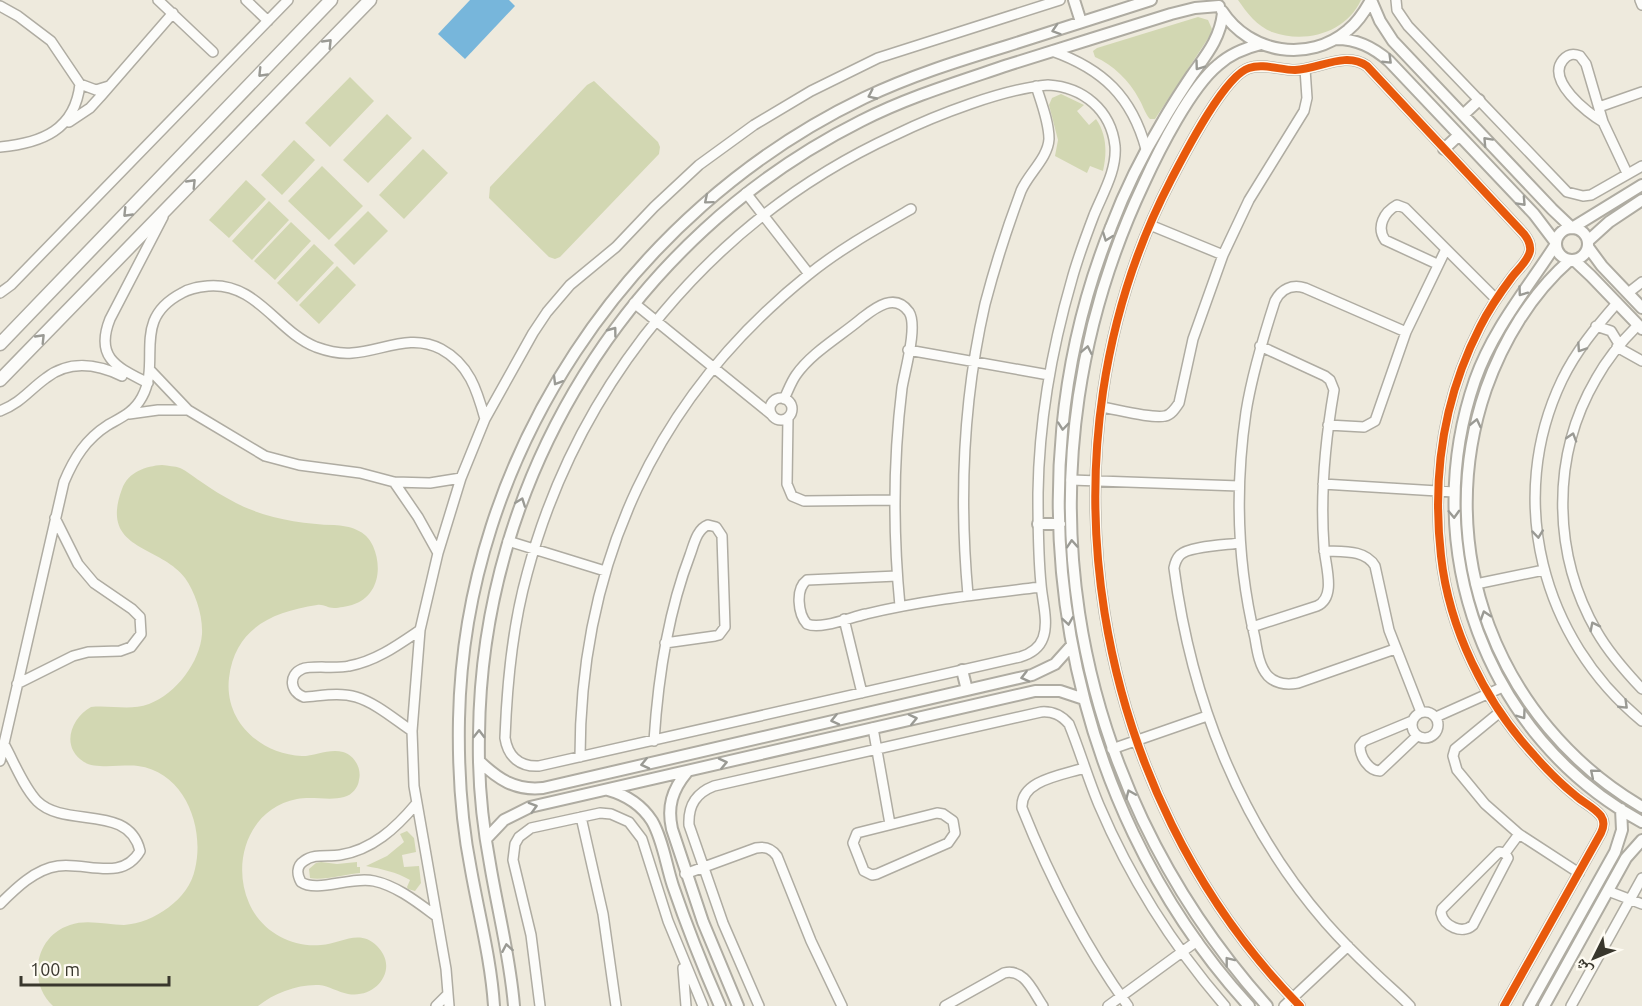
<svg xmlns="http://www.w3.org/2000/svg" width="1642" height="1006" viewBox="0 0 1642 1006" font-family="Ubuntu,'Noto Naskh Arabic',sans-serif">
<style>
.green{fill:#d2d7b2}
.water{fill:#77b6db}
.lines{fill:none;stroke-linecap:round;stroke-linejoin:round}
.minor-casing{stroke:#afaca2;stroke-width:12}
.tertiary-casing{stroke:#afaca2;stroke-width:14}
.secondary-casing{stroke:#afaca2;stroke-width:15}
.minor{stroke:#fcfcfa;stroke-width:9}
.tertiary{stroke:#fcfcfa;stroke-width:10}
.secondary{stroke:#fcfcfa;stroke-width:12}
.cycleway-casing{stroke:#fefbf2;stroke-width:11}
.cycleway{stroke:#e8590c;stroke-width:8}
.oneway{stroke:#9a9a94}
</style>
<rect width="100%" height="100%" fill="#eeeadd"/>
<!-- green -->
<path class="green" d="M1238,0h123c-15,33 -56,44 -89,32 -15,-6 -25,-19 -34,-32z
M1198,17l10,3 4,9 -1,5 -56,85h-5c-5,-5 -7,-14 -11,-20 -10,-19 -26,-34 -44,-42l-2,-6 4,-3z
M350,77l24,24 -44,46 -25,-24z
M594,81l64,61 2,5 -1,7 -99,103 -5,2 -6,-2 -60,-59 1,-11 97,-102z
M1061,94l23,11 -7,6 12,14 7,-6c11,16 11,34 7,52l-13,-5 -3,7 -32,-17 3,-16 -9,-35 3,-7z
M387,114l25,24 -44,45 -25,-23z
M294,140l21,20 -33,35 -21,-20z
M423,149l25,24 -44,46 -25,-24z
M322,166l41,40 -34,34 -41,-39z
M246,180l20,19 -37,39 -20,-18z
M269,201l20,19 -37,40 -20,-19z
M368,211l20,20 -34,34 -20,-20z
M291,222l20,19 -36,39 -21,-19z
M314,244l20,19 -37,39 -20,-19z
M337,266l19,19 -37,39 -20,-19z
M162,465c6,1 13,1 18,3 7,3 14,9 20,13 11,8 23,15 36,22 29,15 65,21 98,22 16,1 32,5 39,21 10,23 5,51 -21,59 -5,1 -13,3 -18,3 -7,0 -10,-4 -17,-3 -45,7 -82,23 -88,73 -5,43 31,76 73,78 13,0 28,-8 41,-4 11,3 19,16 16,28 -1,8 -7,15 -15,17 -14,4 -32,-1 -47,2 -48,9 -66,63 -48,104 12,28 42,45 72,42 20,-1 38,-17 56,1 23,23 -1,53 -29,48 -10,-2 -19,-8 -29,-9 -21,-1 -45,8 -61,21h-205c-26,-24 -18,-70 17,-81 17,-6 37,0 54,0 30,-2 65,-26 71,-56 10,-41 -10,-97 -57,-103 -15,-2 -41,4 -54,-4 -24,-15 -13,-44 7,-55 20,-2 39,4 58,-3 27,-10 51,-42 53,-70 1,-19 -7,-42 -17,-56 -26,-34 -86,-27 -63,-89 6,-17 24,-23 40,-24z
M407,831l7,7 2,14 -14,3 2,12 15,-1 2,17 -6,8 -7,-2 -1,-2 3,-7c-14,-8 -28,-11 -44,-14l21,-10 17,-14 -4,-8z
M321,862l16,2 20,-2v5h3v6c-14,1 -38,8 -50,5l-1,-9 7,-6z"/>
<!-- water -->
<path class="water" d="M470,0h39l6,6 -50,53 -27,-25z"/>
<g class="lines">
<!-- minor casing -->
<g class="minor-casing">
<path id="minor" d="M158,0l55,52
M246,0l22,21
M1396,0l1,10 11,16 159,166 16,4 8,-1 51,-29
M1640,0l2,5
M0,6l18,10 33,25 29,43c-5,46 -38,59 -80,63
M1052,51c51,18 80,46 94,98
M80,84l16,6 13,-4
M1048,85c35,2 63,25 67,61 2,24 -12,47 -21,69 -8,21 -16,42 -22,64 -20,69 -33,142 -34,214 0,31 0,61 3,91 1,16 8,38 2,54 -4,11 -13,16 -23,19l-481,109c-19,1 -31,-9 -34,-28 2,-55 7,-110 22,-164 51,-192 187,-356 368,-439 41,-20 108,-46 153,-50z
M1599,107l43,-15
M69,122l21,-14 10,-11 73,-84
M1603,122c-16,-9 -57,-42 -40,-62 5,-6 10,-7 17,-4l6,8 17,58 24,51
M746,193l63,81
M1150,225l73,30
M1437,264l-52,-24c-9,-13 -1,-28 12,-35l8,3 91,91
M0,293l11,-8 277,-285
M1628,293l14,-11
M634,303l138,112
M1617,303c-21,24 -41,48 -55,77 -57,119 -20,259 80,341
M1638,325c-16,16 -31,34 -42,54 -45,77 -44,175 1,253 12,21 28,39 45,57
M1596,326l15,5 8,13
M1617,347l25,14
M908,350l141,25
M150,370l38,40 77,46 34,9 61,8 34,9 36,1 31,-5
M148,383c-29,-15 -54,-24 -38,-64l53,-102
M770 409a11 11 0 1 1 22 0a11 11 0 1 1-22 0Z
M784,399c4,-8 7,-17 12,-24 16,-23 45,-39 66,-57 13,-10 33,-26 47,-6 9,14 -4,58 -7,76 -9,73 -9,146 -2,218
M1101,407c14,2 51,12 64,9 6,-1 10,-7 14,-13l14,-64 30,-84 26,-55 55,-89 3,-13 -2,-29
M0,411c22,-9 28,-20 46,-33 23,-18 51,-14 76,-2
M129,414l29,-4h30
M788,417l-1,67 5,12 12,5 91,-1
M1328,425l36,2 11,-6 31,-89 40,-83
M1071,480l168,6
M394,482l24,35 20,36
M1323,484l131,8
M508,541l97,30
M1240,543c-14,2 -51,3 -60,12 -4,4 -5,8 -6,13 17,130 65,255 152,355 15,17 31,33 48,49 12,12 25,22 36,34
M1324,551c18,1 41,-2 51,15l14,64 32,82
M897,576l-90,4c-12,9 -9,34 0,44 14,6 44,-7 59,-10 58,-14 116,-20 175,-27
M1476,584l68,-14
M968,595c-9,-98 -5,-195 17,-291 10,-38 22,-76 36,-113 7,-17 27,-33 28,-52 0,-17 -8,-37 -13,-53
M844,619l18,74
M1252,627l65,-21c20,-9 8,-41 7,-59 -4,-53 1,-105 10,-157l-4,-10 -5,-4 -65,-30
M1395,649l-97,34c-11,2 -22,1 -30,-7 -9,-10 -11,-26 -13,-38 -18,-75 -20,-151 -9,-226 6,-38 17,-74 29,-111 6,-12 17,-17 30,-13l101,44
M17,684l56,-28 15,-4 32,-1 11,-4 10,-13 -1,-17 -8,-8 -38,-26 -16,-19 -23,-46
M1412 725a13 13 0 1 1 26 0a13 13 0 1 1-26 0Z
M1500,712l-45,37 -2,7 4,14 28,34 34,30 60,39
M1436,717l67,-30
M1412,721l-48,20 -4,5c0,11 9,25 20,25l37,-35
M873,728l17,96
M412,731c-18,-12 -36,-28 -56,-34 -17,-5 -35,-1 -52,0 -14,-5 -16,-22 -2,-28 8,-4 35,0 47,-3 27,-5 49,-21 71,-36
M654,741c4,-63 13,-126 36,-186 4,-11 7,-26 18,-30l8,2 6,9 3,91 -6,8 -4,1 -50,7
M1112,749l95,-33
M580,757c0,-194 76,-360 228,-482 32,-26 68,-46 103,-66
M0,761l64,-279c10,-24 22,-43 44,-57 14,-8 26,-13 34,-28 20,-36 -12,-77 40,-104 8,-5 17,-6 26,-7 49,-4 68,45 108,61 11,4 24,7 36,6 30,-2 59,-20 89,-4 28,15 36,41 44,70
M1084,768c-21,7 -64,12 -62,40 28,70 62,137 106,198
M416,804c-20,24 -44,46 -76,51 -12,2 -26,-2 -36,6 -8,5 -7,14 -3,21 16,11 50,-6 73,-1 23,5 43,21 62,35
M937,813l6,1 10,7 2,12 -7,10 -71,31 -5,1 -8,-4 -11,-28 4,-10z
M581,817l22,97 13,92
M1499,852l6,1 3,5 -35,67c-11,10 -29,1 -32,-12l1,-4z
M1505,853l14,-19
M685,874l71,-26c10,-2 16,1 21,8l34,85 31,65
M1608,891l34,13
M0,904c15,-15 35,-35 58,-38 29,-4 64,16 82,-15 -11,-48 -75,-22 -103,-50 -14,-15 -23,-39 -33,-57
M683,968l3,38
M436,1006l12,-12
M449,1006l-3,-37 -32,-183 -2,-55 8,-101 18,-77 23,-75 24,-59 48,-86 14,-21 23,-27 46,-38 38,-40 45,-42 55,-40 57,-34 67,-33 182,-58
M540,1006l-9,-71 -18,-75 2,-16 4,-7 12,-9 69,-15 11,1 18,8 13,17 26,82 35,85
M759,1006l-36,-83 -34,-98c-1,-20 7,-32 25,-39l327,-74c12,-1 20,3 28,12 11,27 19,55 30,81 31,73 74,141 126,201
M945,1006l59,-33c21,-5 29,19 39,33
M1108,1006l89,-65
M1284,1006l64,-60
M1300,1006c-210,-213 -268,-559 -129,-826 13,-25 53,-104 78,-112 14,-5 31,2 46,2 25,-1 50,-19 72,-4l157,168c4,5 7,10 6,17 -2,10 -12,18 -18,26 -12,16 -23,32 -32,50 -37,72 -48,149 -39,229 8,73 44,146 93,199 13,15 27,29 42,41 8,7 19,12 25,20 4,6 3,11 0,17l-97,173
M1571,1006l71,-128"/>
</g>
<!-- tertiary casing -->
<g class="tertiary-casing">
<path id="tertiary" d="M1074,0l7,22
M1371,0l9,21 13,20 159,168 20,19 70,-43
M1222,11c28,43 87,52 126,19 10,-8 17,-19 23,-30
M1223,13c-3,26 -17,42 -31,62 -10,15 -20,30 -29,46 -20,33 -38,69 -52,106 -104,257 -50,574 138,779
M1336,39c21,0 37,8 53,22l145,153 22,29
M1261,44c-16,4 -31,10 -43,21 -27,22 -59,85 -74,118 -132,279 -82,594 123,823
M1463,115l16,-15
M1444,149l15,-14
M1556 244a16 16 0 1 1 32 0a16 16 0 1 1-32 0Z
M1588,241l21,-19 33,-22
M1556,244c-29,45 -63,85 -81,136 -58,167 10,357 167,442
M1588,247l14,19 40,42
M1570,260c-39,34 -67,81 -84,129 -55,160 11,333 156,418
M1574,260l17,16 51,53
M1038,524h22
M962,670l5,20
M479,761c19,18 36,30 64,27l489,-113 23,-11 17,-19
M687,772c-15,18 -20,35 -15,57l31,93 35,84
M608,790c18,5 33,14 44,31 11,19 14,44 21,65 14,41 30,81 47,120
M486,839l18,-19 26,-13 505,-116h25l24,8
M494,1006c-3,-46 -15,-91 -23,-136 -10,-50 -13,-100 -12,-151 5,-263 170,-508 405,-621 46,-22 94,-37 143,-52 48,-15 96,-31 144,-46
M514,1006c-4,-49 -16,-94 -24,-142 -8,-42 -12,-86 -11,-129 2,-258 151,-498 382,-614 47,-24 97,-39 147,-56 54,-17 109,-34 163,-51l24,-6 24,-2
M1529,1006l86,-154 7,-22 -1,-21
M1544,1006l82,-148 16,-18"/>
</g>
<!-- secondary casing -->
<g class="secondary-casing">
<path id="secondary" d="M0,344l331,-344
M0,380l370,-380"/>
</g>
<!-- minor -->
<use href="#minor" class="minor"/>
<!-- tertiary -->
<use href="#tertiary" class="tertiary"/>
<!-- secondary -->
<use href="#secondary" class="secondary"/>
<!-- cycleway casing -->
<g class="cycleway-casing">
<path id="cycleway" d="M1300,1006c-210,-213 -268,-559 -129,-826 13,-25 53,-104 78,-112 14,-5 31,2 46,2 25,-1 50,-19 72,-4l157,168c4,5 7,10 6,17 -2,10 -12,18 -18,26 -12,16 -23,32 -32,50 -37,72 -48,149 -39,229 8,73 44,146 93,199 13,15 27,29 42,41 8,7 19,12 25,20 4,6 3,11 0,17l-97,173"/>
</g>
<!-- cycleway -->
<use href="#cycleway" class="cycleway"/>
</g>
<!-- one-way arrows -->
<defs><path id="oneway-chevron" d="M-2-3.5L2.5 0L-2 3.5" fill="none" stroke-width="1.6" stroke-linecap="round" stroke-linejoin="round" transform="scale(1.5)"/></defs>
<g class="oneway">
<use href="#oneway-chevron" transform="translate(1056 30) rotate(162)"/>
<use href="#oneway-chevron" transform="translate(328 43) rotate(-46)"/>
<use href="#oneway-chevron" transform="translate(1388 60) rotate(44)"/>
<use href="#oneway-chevron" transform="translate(1199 66) rotate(126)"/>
<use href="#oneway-chevron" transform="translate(262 73) rotate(134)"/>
<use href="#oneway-chevron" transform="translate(872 95) rotate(155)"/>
<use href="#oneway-chevron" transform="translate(1487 141) rotate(-133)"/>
<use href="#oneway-chevron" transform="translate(192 183) rotate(-46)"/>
<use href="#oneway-chevron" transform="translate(708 200) rotate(140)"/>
<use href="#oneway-chevron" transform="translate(1522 202) rotate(47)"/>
<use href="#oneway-chevron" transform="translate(127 213) rotate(134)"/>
<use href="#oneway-chevron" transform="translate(1107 237) rotate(110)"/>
<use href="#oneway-chevron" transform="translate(1522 292) rotate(126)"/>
<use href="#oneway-chevron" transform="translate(613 331) rotate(-53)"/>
<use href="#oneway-chevron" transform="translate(41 338) rotate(-46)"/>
<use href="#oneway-chevron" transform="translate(1581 348) rotate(124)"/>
<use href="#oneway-chevron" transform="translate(1087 350) rotate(-79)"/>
<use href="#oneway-chevron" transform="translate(557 381) rotate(121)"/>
<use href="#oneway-chevron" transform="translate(1476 423) rotate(-77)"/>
<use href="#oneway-chevron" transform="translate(1063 426) rotate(96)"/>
<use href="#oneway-chevron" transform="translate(1572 437) rotate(-73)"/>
<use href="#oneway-chevron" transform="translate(521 502) rotate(-70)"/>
<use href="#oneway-chevron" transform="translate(1454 514) rotate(88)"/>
<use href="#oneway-chevron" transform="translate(1538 534) rotate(84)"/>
<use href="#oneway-chevron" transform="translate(1072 544) rotate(-94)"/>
<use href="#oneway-chevron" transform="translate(1485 615) rotate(-108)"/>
<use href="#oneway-chevron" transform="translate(1068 621) rotate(81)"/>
<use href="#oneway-chevron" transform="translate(1594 626) rotate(-117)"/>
<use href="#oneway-chevron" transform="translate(1025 677) rotate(166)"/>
<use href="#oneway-chevron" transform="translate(1624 705) rotate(44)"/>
<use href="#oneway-chevron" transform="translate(1522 715) rotate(54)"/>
<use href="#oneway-chevron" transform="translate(913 719) rotate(-13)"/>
<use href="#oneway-chevron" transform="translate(835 720) rotate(167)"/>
<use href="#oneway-chevron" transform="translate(479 734) rotate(-89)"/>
<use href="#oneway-chevron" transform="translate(723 763) rotate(-13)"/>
<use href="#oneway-chevron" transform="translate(645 764) rotate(167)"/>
<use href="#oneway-chevron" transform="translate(1594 773) rotate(-140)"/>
<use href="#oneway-chevron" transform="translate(1130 794) rotate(-113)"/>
<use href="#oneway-chevron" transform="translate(533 807) rotate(-16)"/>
<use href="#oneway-chevron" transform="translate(507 948) rotate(-100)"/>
<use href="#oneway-chevron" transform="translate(1229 961) rotate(-128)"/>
</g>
<!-- north arrow -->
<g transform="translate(1594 958) rotate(227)" stroke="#fefbf2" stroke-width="4.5" paint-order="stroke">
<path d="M0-4.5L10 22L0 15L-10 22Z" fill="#39372d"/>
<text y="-9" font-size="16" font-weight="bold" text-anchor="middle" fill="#39372d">ش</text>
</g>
<!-- scale -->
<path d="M21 976v9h148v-9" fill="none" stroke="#39372d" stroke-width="3"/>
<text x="30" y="976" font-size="18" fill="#39372d" stroke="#fefbf2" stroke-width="4.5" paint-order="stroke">100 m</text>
</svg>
